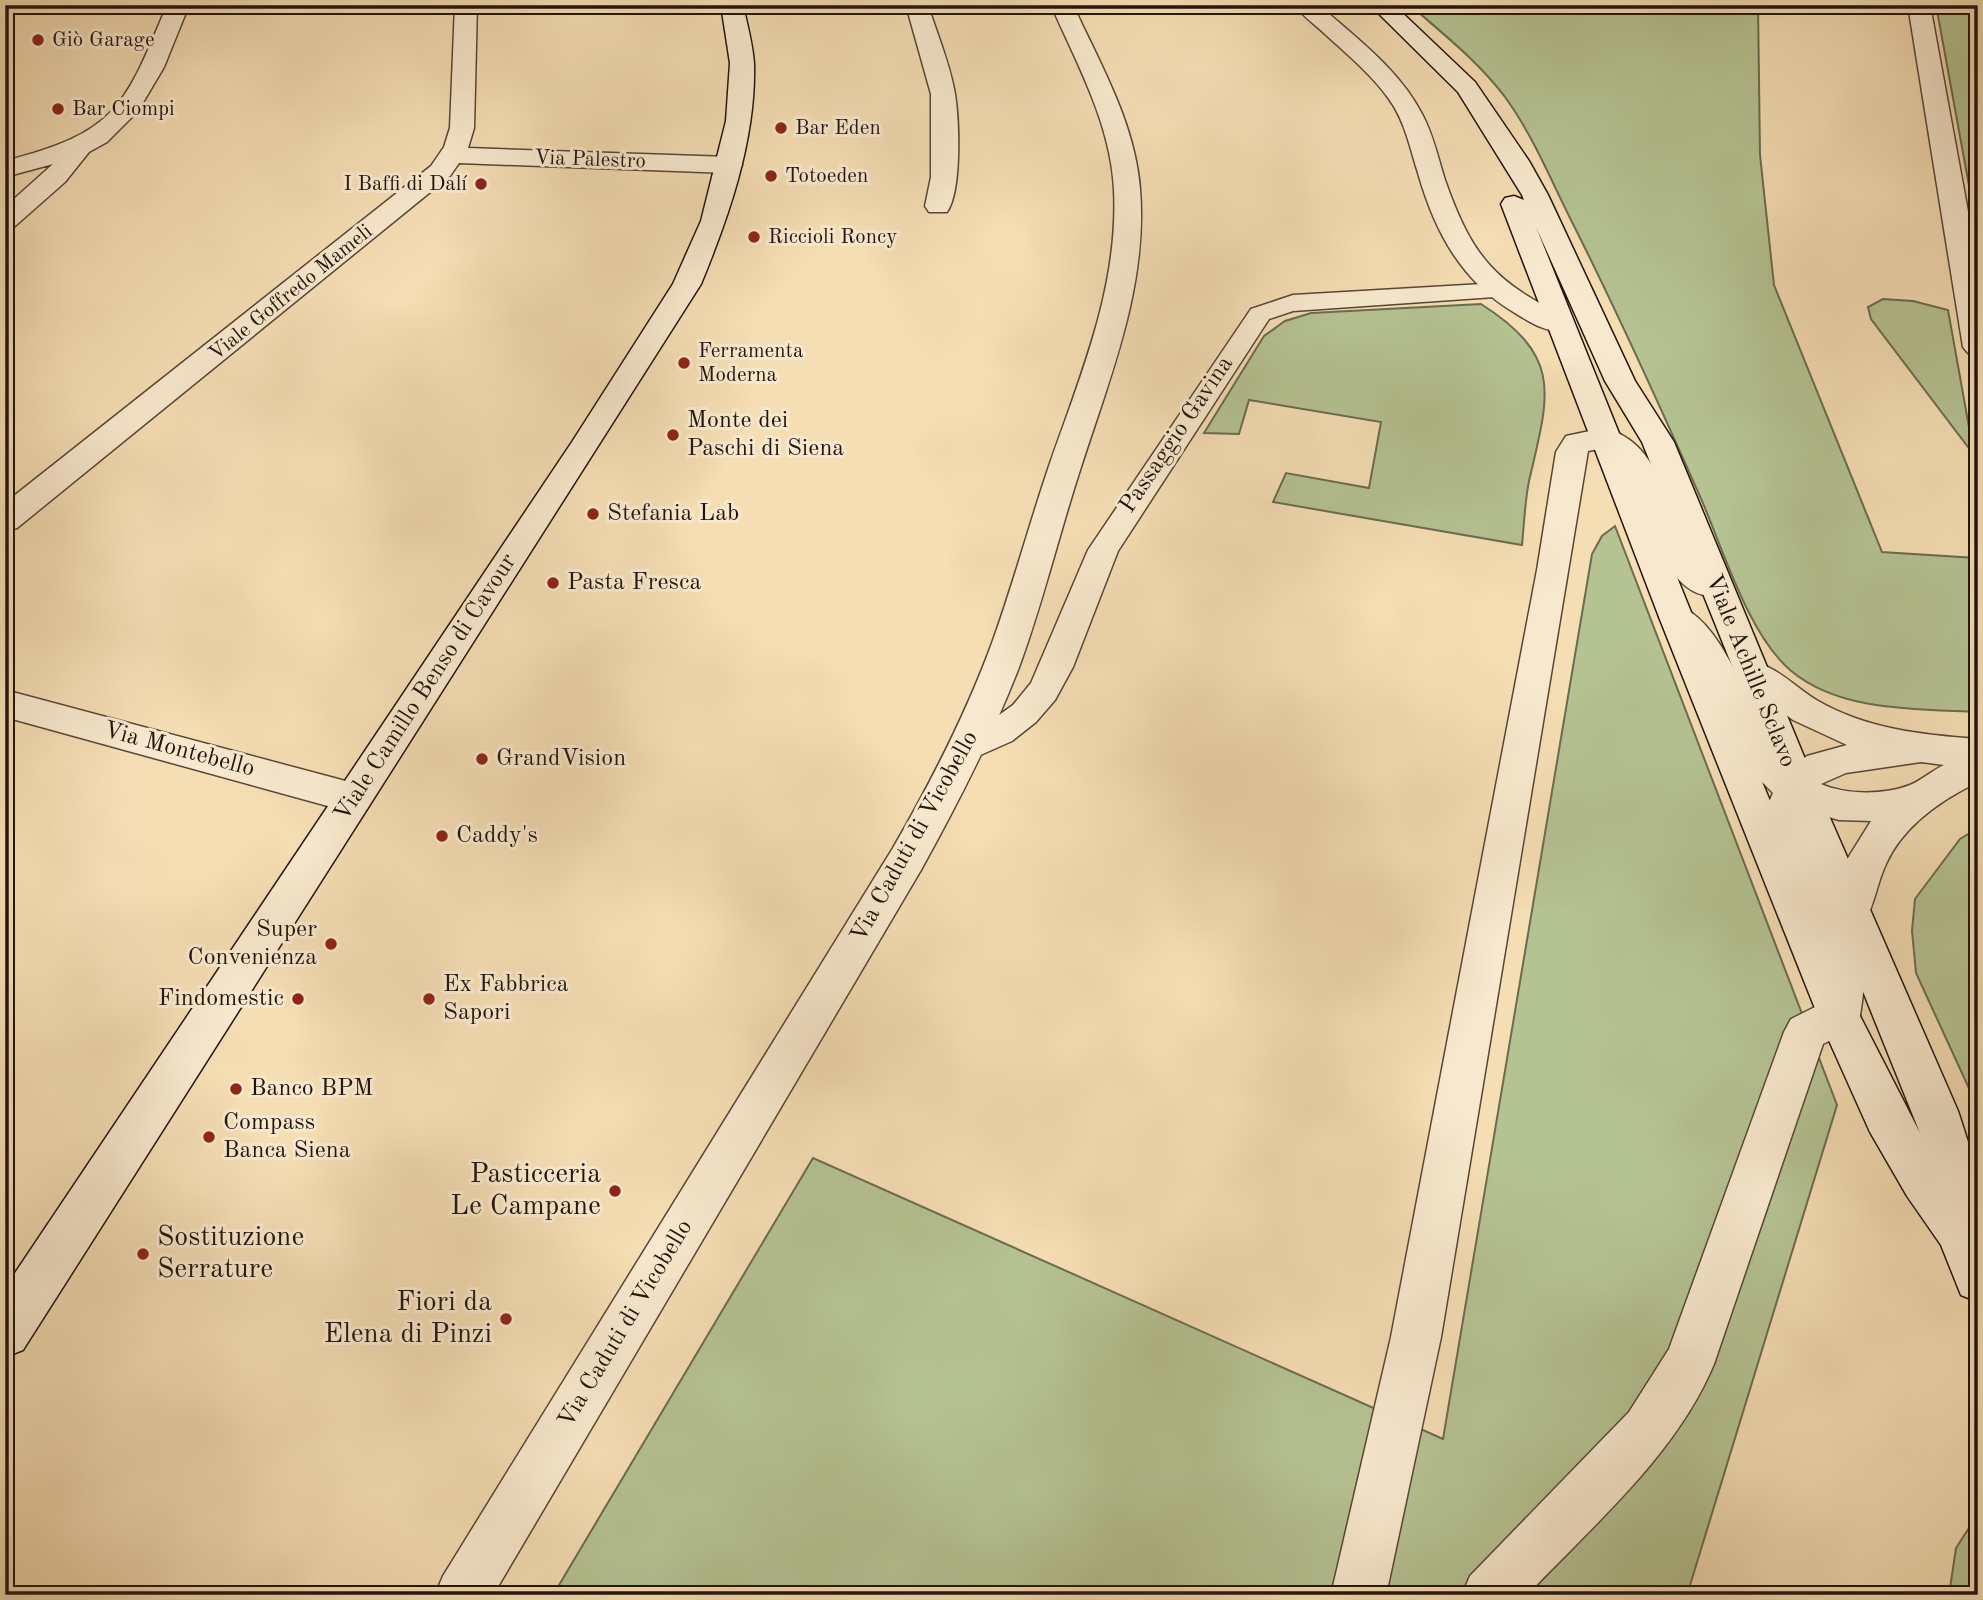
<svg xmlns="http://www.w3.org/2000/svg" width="1983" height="1600" viewBox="0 0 1983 1600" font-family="'Old Standard TT',serif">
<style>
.green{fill:#b5c292;stroke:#6c6b4f;stroke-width:2}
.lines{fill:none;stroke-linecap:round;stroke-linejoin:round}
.pedestrian-casing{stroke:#574636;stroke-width:3}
.minor-casing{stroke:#574636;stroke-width:3}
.secondary-casing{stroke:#22140c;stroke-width:3}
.pedestrian{fill:#f8e9ce;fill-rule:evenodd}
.minor{fill:#f8e9ce;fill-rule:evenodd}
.secondary{fill:#f8e9ce;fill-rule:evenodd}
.poi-dot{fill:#8f2418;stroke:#f8e9ce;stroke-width:2.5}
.labels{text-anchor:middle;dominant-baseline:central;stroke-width:6;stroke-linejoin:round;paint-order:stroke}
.far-poi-label{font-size:21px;fill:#22140c;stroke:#f8e9ce;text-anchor:start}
.far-street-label{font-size:21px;fill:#22140c;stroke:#f8e9ce}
.poi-label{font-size:24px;fill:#22140c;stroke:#f8e9ce;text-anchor:start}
.street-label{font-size:24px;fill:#22140c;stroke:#f8e9ce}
.near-poi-label{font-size:28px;fill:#22140c;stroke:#f8e9ce;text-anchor:end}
</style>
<rect width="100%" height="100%" fill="#f5ddb4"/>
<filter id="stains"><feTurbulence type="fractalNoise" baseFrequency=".00286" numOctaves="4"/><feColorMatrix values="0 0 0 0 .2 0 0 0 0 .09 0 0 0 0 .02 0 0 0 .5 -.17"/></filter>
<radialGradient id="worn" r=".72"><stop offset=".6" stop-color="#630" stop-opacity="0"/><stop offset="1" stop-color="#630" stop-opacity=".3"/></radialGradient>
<!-- green -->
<path class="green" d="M1410,5h348l2,150 14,130 108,267 94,6 2,4v150c-61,-3 -139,0 -188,-42 -42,-37 -66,-118 -88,-169 -42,-95 -85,-190 -132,-283 -20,-40 -38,-84 -65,-121 -27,-36 -62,-63 -95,-92z
M1936,5h42v230z
M1883,299l30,2 35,9 26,145 -103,-136 -3,-12z
M1481,304c83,53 68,91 48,177 -4,20 -5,43 -7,64l-249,-43 13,-29 83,15 12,-66 -132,-22 -10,34 -35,-1 60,-97 21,-15 26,-8z
M1615,526l222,579 -150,490h-1124l-4,-10 254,-427 630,281 149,-885 10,-18z
M1978,828v280l-62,-135 -4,-42 3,-32 45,-60z
M1978,1514v81h-29l7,-47z"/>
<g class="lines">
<!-- pedestrian casing -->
<g class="pedestrian-casing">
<path id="pedestrian" d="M1500,283l9,3 4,5 -4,5 -216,15 -24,8 -151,232 -45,116 -18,33 -19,22 -24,19 -45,20 -12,-4 -5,-9 5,-9 33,-16 25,-18 18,-22 57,-133 163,-241 42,-14z"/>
</g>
<!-- minor casing -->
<g class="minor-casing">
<path id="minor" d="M167,5h22l-25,62 -26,44 -31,31 -18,10 -24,30 -51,45 -9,2v-22l48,-43 -48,13v-16c112,-29 119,-53 162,-156z
M455,5h22l-3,123 -6,20 261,9 9,3 4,5 -4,5 -9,3 -270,-10 -9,13 -433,352 -12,3v-28l426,-337 13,-19 6,-19z
M906,5h22c9,29 22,59 27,89 4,25 7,97 -8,118h-18l-4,-6 6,-29v-83z
M1051,5h22c27,59 62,118 67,184 8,96 -30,188 -59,278 -22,67 -38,136 -63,203 -27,69 -61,135 -97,200l-428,725h-58l8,-19 450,-728c38,-66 73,-134 99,-205 21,-58 37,-118 57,-177 31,-89 70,-180 65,-276 -3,-66 -37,-126 -63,-185z
M1295,5h24c37,33 80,64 103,109 11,20 16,44 23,66 27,77 50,103 124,138l4,6 -4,6c-19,5 -38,-7 -54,-17 -54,-32 -80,-81 -97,-140 -8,-25 -13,-52 -29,-74 -17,-24 -41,-44 -63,-64 -10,-10 -23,-18 -31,-30z
M1908,5h22l48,261v90l-10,-3 -5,-6z
M1604,428c60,16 58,80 88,123 11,15 31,20 40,35l-5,8c-61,18 -80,-83 -100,-119 -7,-12 -17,-19 -28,-26l-11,2 -147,886 -55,258h-55l60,-258 146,-767 19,-118 10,-16z
M1676,605c27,8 47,42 59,66l4,-7c29,-9 54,23 79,37 49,28 104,34 160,38v43c-37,18 -75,44 -92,82 -9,19 -11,39 -21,57l-14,5 -5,-2 17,40 2,16 -5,36 -6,13 -31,15 -109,320c-38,91 -120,160 -187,231h-65l8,-19 159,-164 40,-63 115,-317 7,-13 28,-14 4,-25 -2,-16 -55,-136 -1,-17 8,-18 -26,-26 -53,-107 -35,-43 5,-9zM1741,683l52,37 54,25 -40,11 -15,10 -24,-28zM1921,762l23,3c-11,5 -22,15 -34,20 -25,10 -64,10 -89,-1l25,-11zM1804,810l35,10 32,1 -23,37 -14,38 -28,-68z
M5,690l348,93 14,4 5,11 -5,11 -14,4 -348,-96z"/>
</g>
<!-- secondary casing -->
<g class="secondary-casing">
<path id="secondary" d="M721,5h22c4,19 10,40 11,59 2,75 -25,152 -53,220l-678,1066 -18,7v-69l567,-846 101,-158 28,-63 25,-100 4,-58z
M1370,5h24l81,77 54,79 19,34 87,186 39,61 143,346 141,323 20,62v129l-17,-7 -20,-50 -34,-49 -37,-64 -52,-116 -159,-399 -158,-413 4,-6 9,-2 10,4 -2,-5 -64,-103zM1536,227l69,154 37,61 278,691 -60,-117 -167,-399z"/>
</g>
<!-- pedestrian -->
<use href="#pedestrian" class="pedestrian"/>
<!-- minor -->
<use href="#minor" class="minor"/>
<!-- secondary -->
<use href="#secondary" class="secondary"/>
</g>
<!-- markers -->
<g class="poi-dot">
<circle cx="38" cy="40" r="7"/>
<circle cx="58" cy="109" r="7"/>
<circle cx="781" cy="128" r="7"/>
<circle cx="771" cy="176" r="7"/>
<circle cx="481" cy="184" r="7"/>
<circle cx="754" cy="237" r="7"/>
<circle cx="684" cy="363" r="7"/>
<circle cx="673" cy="435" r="7"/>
<circle cx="593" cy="514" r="7"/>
<circle cx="553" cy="583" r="7"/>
<circle cx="482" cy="759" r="7"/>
<circle cx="442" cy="836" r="7"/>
<circle cx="331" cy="944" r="7"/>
<circle cx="298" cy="999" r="7"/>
<circle cx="429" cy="999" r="7"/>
<circle cx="236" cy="1089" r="7"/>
<circle cx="209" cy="1137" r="7"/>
<circle cx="615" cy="1191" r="7"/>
<circle cx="143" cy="1254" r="7"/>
<circle cx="506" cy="1319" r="7"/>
</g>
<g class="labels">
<!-- far-poi labels -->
<g class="far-poi-label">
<text x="52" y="40">Giò Garage</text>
<text x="72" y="109">Bar Ciompi</text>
<text x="795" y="128">Bar Eden</text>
<text x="785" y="176">Totoeden</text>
<text x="467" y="184" text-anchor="end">I Baffi di Dalí</text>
<text x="768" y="237">Riccioli Roncy</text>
<text x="698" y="351">Ferramenta<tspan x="698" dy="24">Moderna</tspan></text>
</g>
<!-- far-street labels -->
<g class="far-street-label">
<text transform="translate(590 160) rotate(2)">Via Palestro</text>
<text transform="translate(291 293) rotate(-39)">Viale Goffredo Mameli</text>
</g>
<!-- poi labels -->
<g class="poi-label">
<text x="687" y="421">Monte dei<tspan x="687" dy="28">Paschi di Siena</tspan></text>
<text x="607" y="514">Stefania Lab</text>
<text x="567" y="583">Pasta Fresca</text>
<text x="496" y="759">GrandVision</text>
<text x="456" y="836">Caddy's</text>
<text x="317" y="930" text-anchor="end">Super<tspan x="317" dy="28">Convenienza</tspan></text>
<text x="443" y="985">Ex Fabbrica<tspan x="443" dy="28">Sapori</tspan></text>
<text x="284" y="999" text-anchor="end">Findomestic</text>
<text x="250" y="1089">Banco BPM</text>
<text x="223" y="1123">Compass<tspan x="223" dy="28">Banca Siena</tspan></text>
</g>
<!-- street labels -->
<g class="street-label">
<text transform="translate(1177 435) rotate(-56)">Passaggio Gavina</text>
<text transform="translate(1750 671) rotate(68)">Viale Achille Sclavo</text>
<text transform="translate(426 688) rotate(-57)">Viale Camillo Benso di Cavour</text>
<text transform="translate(179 750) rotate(15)">Via Montebello</text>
<text transform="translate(915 837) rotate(-61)">Via Caduti di Vicobello</text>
<text transform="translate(626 1324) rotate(-59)">Via Caduti di Vicobello</text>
</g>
<!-- near-poi labels -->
<g class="near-poi-label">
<text x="601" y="1175">Pasticceria<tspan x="601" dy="32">Le Campane</tspan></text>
<text x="157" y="1238" text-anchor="start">Sostituzione<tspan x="157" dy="32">Serrature</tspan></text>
<text x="492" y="1303">Fiori da<tspan x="492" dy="32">Elena di Pinzi</tspan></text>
</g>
</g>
<!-- margin -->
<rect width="1983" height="1600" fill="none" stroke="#f5ddb4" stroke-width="28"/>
<rect x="7" y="7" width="1969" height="1586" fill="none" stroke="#22140c" stroke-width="3.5"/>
<rect x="14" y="14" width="1955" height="1572" fill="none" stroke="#22140c" stroke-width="2"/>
<rect width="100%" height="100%" filter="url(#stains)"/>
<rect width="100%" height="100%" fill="url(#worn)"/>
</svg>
